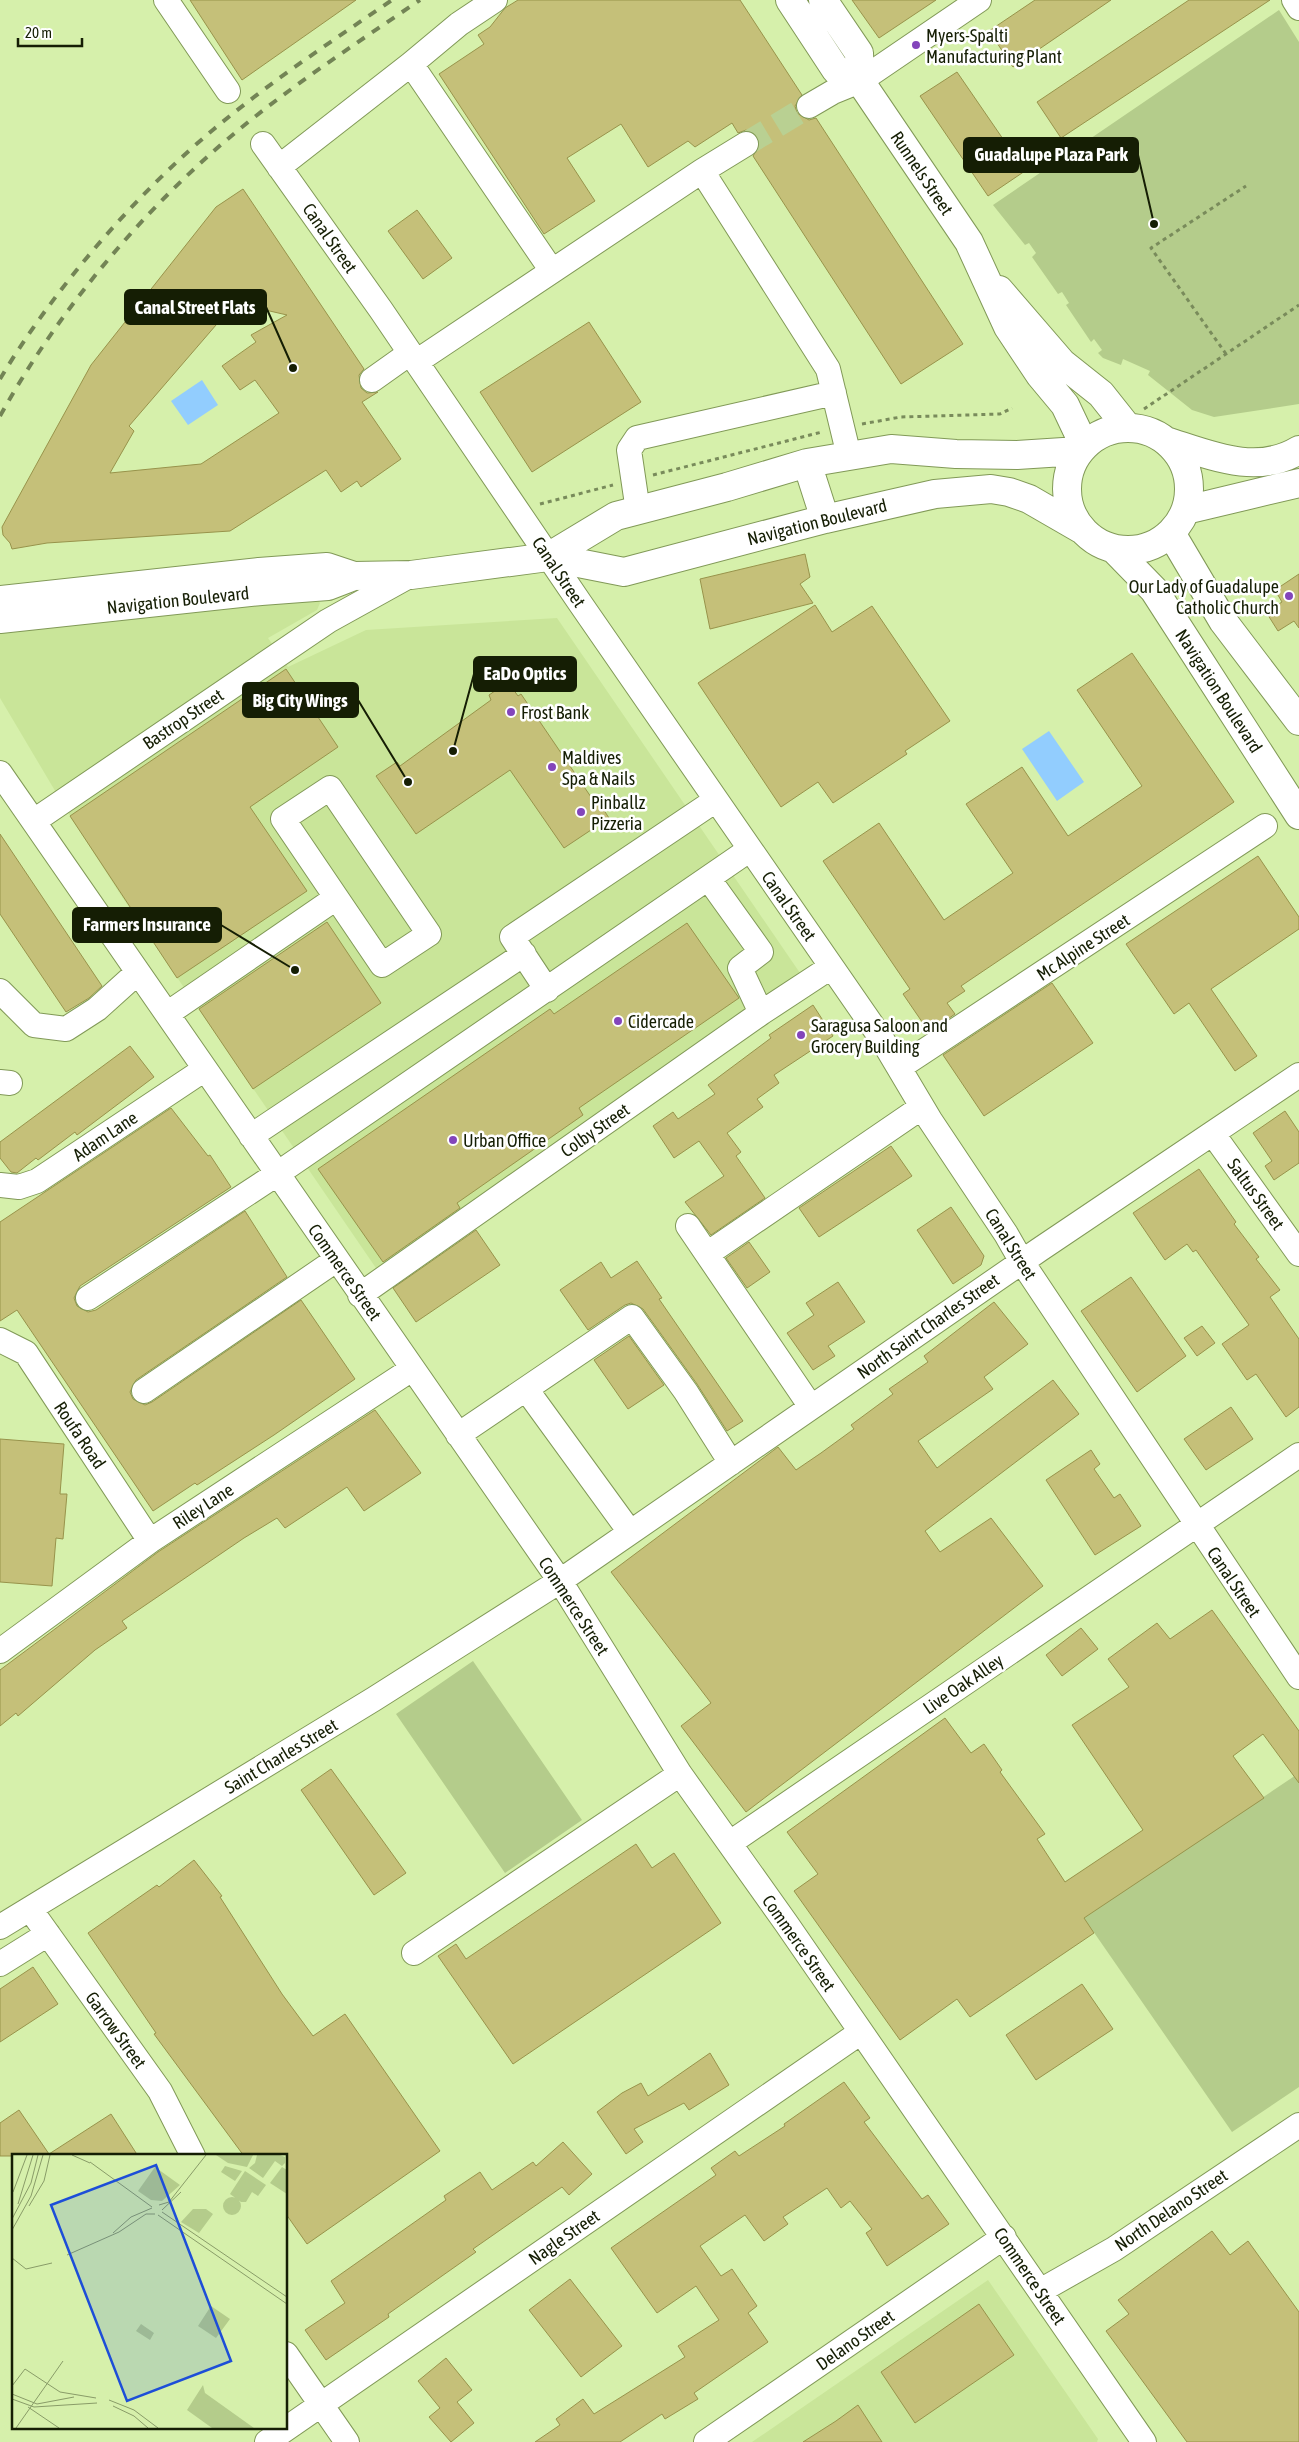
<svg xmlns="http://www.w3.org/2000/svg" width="1299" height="2442" viewBox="0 0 1299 2442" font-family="'Asap Condensed',sans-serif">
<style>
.built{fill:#c9e599}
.green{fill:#b4cc8b}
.water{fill:#92cdfe}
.building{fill:#c5c079;stroke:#98934b;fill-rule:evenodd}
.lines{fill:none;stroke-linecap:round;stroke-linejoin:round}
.minor-tunnel{stroke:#b9d092;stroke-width:24;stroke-dasharray:24 12;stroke-linecap:butt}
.minor-casing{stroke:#819957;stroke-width:26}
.major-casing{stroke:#819957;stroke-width:30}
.path{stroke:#798b5b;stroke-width:3;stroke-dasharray:4 4;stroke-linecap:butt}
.minor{stroke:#fff;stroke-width:24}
.major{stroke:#fff;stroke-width:28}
.rail{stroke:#738455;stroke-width:4;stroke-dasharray:9 9;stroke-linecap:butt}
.poi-dot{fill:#8345bb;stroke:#fff;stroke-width:2}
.labels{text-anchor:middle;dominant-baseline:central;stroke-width:5;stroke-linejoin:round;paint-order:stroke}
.poi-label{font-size:18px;fill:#151e04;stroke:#fff;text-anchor:start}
.street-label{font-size:18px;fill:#151e04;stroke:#fff}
.inset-road{fill:none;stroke:#899c68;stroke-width:1}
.view{fill:#1d4ed8;fill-opacity:0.15;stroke:#1d4ed8;stroke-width:2.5}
.inset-edge{fill:none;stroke:#151e04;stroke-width:2.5}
.leader{fill:none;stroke:#151e04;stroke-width:2}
.callout-dot{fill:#151e04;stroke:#fff;stroke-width:2}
.callout{fill:#151e04;stroke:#151e04;stroke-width:2}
.callout-label{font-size:19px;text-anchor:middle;font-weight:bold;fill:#fff}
</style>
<rect width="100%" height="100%" fill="#d6f0ab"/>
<!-- built -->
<path class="built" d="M317,598l3,5 -3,7 -49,28 20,29 78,-37 191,-12 243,355 -422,298 -256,-374 -52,-81 -70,-118v-75z
M988,2280l110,159 -1,3h-345z"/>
<!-- green -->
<path class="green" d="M1279,10l20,32v362l-85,13 -22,-7 -44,-35 2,-4 -27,-12 -2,6 -18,-7 -5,-5 4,-3 -8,-11 -3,3 -25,-37 3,-2 -7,-11 -4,2 -26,-37 4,-4 -7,-10 -4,2 -32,-40z
M473,1661l109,159 -77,53 -109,-159z
M1299,1773v314l-67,45 -148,-214z"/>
<!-- water -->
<path class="water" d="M202,380l16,25 -30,20 -17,-24z
M1049,731l35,51 -27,19 -35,-52z"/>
<!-- building -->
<path class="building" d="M190,0h166l-114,80z
M518,0h222l62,95 -7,11 2,7 12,7 7,-2 147,226 -62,40 -148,-228 7,-12 -3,-8 -11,-6 -8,3 -6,-10 -37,24 -7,-6 -40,26 -27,-43 -54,34 28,43 -51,33 -105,-160 45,-30 -6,-9 12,-8 15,-19z
M852,0h84l-57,38z
M1035,0h76l-98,67 -24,-36z
M1189,0h81l-209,138 -24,-36z
M957,72l68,99 -37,25 -68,-100z
M243,189l121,180 -5,6 2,13 6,5 11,-1 -16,10 39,57 -40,28 -4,-6 -16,11 -15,-22 -96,61 -183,12 -35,6 -2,-6 -7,-8 -1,-8 89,-162 125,-158zM235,303l52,12 -36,20 5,7 -34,24 18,24 15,-10 24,33 -78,51 -91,9 24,-42 -5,-5z
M417,210l35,48 -29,21 -35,-48z
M589,322l52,80 -109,70 -52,-80z
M805,554l5,23 -10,7 13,19 -103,26 -10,-50z
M1299,574v54l-5,-7 -16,10 -12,-19 16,-10 -7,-12z
M815,605l17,27 40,-26 78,115 -45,30 2,3 -74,49 -15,-21 -37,25 -83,-124z
M1132,653l102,149 -273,184 4,5 -18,12 8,11 -26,18 -26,-38 7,-5 -87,-128 56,-38 65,97 69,-47 -47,-69 56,-37 46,69 74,-50 -65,-96z
M286,669l52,78 -88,60 57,84 -130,87 -107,-162z
M508,682l10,14 3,-2 70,103 3,-2 15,23 -45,30 -54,-78 -94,64 -40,-58 21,-14 3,4 91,-66 -2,-5z
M0,834l102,152 -13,12 -23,14 -66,-98z
M1258,856l41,61v12l-88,60 46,67 -22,15 -46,-68 -15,11 -48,-70z
M327,922l54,81 -128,86 -54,-80z
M687,923l52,75 -160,110 4,7 -126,88 3,5 -77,54 -65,-93 232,-160 4,5z
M1052,983l41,60 -109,73 -41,-61z
M813,1005l20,31 -59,39 5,8 -22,16 6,8 -36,26 14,19 -5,4 29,42 -54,37 -26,-33 39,-26 -25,-35 -25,17 -21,-32 20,-14 5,7 37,-25 -7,-9 63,-47 -2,-3z
M130,1046l24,31 -77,58 -2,-3 -37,28 -2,-2 -19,15 -6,-1 -11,-14v-16z
M171,1108l37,48 2,-1 21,32 -151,99 -6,12 3,8 11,6 8,-2 149,-99 42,66 -151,103 -6,12 3,7 12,6 7,-3 149,-102 54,79 -81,56 -77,50 -2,-2 -42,28 -136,-201 -17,11v-99z
M1285,1111l14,21v31l-25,17 -9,-14 7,-5 -19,-28z
M891,1146l21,30 -93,61 -20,-29z
M1199,1169l37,53 -2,2 25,33 -3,2 24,31 -10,7 29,42v68l-13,10 -30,-43 -9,6 -25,-36 27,-19 -53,-75 -3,2 -6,-8 -22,16 -32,-47z
M951,1207l33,49 -3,9 -28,19 -36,-54z
M476,1230l24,35 -84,57 -23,-34z
M749,1242l21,30 -23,16 -21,-30z
M637,1261l25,37 -3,1 84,122 -16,10 -30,-47 -54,-75 -12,-6 -6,2 -37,25 -28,-40 41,-28 10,16z
M1131,1277l55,79 -49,36 -56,-81z
M838,1282l27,40 -37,24 7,10 -22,14 -26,-37 27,-18 -8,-12z
M994,1302l34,42 -44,33 9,12 -75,52 19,27 116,-88 26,34 -154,117 15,21 51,-34 52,68 -297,226 -65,-86 30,-23 -100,-131 167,-125 18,23 25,-17 33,-24 -3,-4 42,-31 -4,-5 39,-27 -4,-6z
M1202,1326l13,17 -18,13 -13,-18z
M629,1336l35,49 -36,24 -34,-49z
M1231,1407l22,32 -47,31 -22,-31z
M375,1410l46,63 -57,38 -17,-24 -62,41 -8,-10 -33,20 -122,83 5,7 -32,22 -77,66 -2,-3 -16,13v-56l158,-118z
M0,1439l64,5 -4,50h7l-4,45 -7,-1 -4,48 -52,-4z
M1091,1450l9,14 -6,5 20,29 6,-4 21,32 -46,29 -49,-75z
M1212,1610l87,121v52l-36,-49 -30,22 31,42 -180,120 10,15 -124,84 -13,-18 -57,41 -106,-149 24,-17 -31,-42 158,-114 26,35 13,-9 18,26 -2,2 45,62 -8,5 28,43 78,-52 -71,-105 57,-38 -21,-28 49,-36 13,16z
M1081,1628l17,21 -36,27 -16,-21z
M331,1769l75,104 -32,22 -73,-105z
M636,1844l16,24 22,-15 47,70 -208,141 -75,-108 18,-12 10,15z
M194,1860l28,36 -2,1 62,97 31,42 32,-22 95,137 -133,93 -21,-30v-58h-42l-90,-122 2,-1 -68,-100 69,-48 2,2z
M33,1967l25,37 -58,38v-53z
M1082,1984l31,45 -77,51 -30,-45z
M710,2053l19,32 -40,25 -5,-7 -50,26 9,13 -17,12 -29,-42 25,-19 19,-10 7,13z
M844,2082l26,36 -6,4 58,77 6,-4 21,29 -62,42 -21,-33 6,-4 -22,-28 -9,7 -14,-20 -44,29 5,7 -24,17 -19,-26 -45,31 21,30 11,-7 25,37 -9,7 20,29 -74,51 4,6 -33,20 -3,-5 -42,28h-85l25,-17 -4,-6 27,-20 11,15 91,-57 -7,-11 41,-26 -23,-34 -39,27 -46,-65 105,-73 -5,-7 24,-17 4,5 46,-30 -1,-2z
M19,2110l30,44 62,-40 27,42h-138v-33z
M563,2142l29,32 -23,21 -7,-8 -89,62 3,3 -88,62 1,3 -63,43 -21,-30 40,-27 -14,-22 115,-81 -2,-4 36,-24 12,18 41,-28 3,4z
M1212,2231l18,24 18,-14 51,71v130h-112l-81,-111 23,-17 -11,-14z
M570,2279l52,67 -41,31 -52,-67z
M979,2304l35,51 -99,68 -34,-51z
M446,2358l26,32 -15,12 17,21 -23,19 -22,-25 11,-9 -22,-27z
M858,2405l24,37h-79l33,-21z"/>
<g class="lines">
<!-- minor-tunnel -->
<path class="minor-tunnel" d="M746,144l63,-38"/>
<!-- minor casing -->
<g class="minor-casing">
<path id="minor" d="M166,0l62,91
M1294,0l5,8
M411,64l48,-40 36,-24
M809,106l24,-14 27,-11 119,-81
M263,144l118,166 199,293 303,438 47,79 76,114 16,28 277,415
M279,167l132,-103 141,207
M702,171l44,-27
M416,362l286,-191 126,198 21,87
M372,380l38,-27
M638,511l-9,-61 8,-12 197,-45
M0,773l560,808 120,193 106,149 358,519
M330,788l99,146 -47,31 -99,-146z
M34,821l294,-200 83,-46
M708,878l53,74 -21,16 21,45
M547,990l-35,-53 204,-137
M0,991l34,34 32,4 31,-20 41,-37
M167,1014l169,-116
M900,1067l365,-241
M0,1082l10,1
M1213,1134l86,120
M251,1136l273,-182
M0,1185l19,2 18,-6 168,-112
M688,1226l123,181
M707,1254l215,-147
M360,1295l401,-282 70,-46
M88,1298l189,-124 472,-324
M0,1340l26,13 124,188
M526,1389l104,143
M144,1391l192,-131
M458,1435l174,-118 54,75 45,71
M0,1651l150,-110 262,-172
M730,1843l569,-388
M30,1909l130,182 33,65
M0,1927l374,-228 186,-118 479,-331 260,-175
M414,1953l266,-179
M0,1964l48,-30
M1040,2291l74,-42 185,-124
M286,2354l61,88
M267,2442l594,-410
M706,2442l298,-205"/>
</g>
<!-- major casing -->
<g class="major-casing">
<path id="major" d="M790,0l46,70 24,11
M823,0l36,53 1,28 109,161 39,85 32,48 25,30 19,40
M999,290l63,73 39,31 27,34
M1067 489a61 61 0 1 1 122 0a61 61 0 1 1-122 0Z
M1166,441c44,14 90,35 133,9
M807,463l18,56
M1186,510l113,-27
M1171,533l52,88 76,100
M1115,550l39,40 145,225
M548,557l68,-41 111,-29 80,-24 84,-14 65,5 61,1 62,-4
M0,600l259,-28 68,-5 27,9 57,-1 137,-18 76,15 201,-53 110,-25 56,-5 18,3 20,7 52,30
M0,619l261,-28 67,-5 26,-10"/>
</g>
<!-- path -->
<path class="path" d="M1226,354l-75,-106 95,-62
M1144,409l155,-104
M862,424l39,-7 99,-3 12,-6
M653,475l169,-43
M540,504l73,-19"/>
<!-- minor -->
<use href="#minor" class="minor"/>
<!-- major -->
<use href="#major" class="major"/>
<!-- rail -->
<path class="rail" d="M0,379c53,-89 135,-184 214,-250 56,-47 118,-88 178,-129
M0,416c61,-110 149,-214 247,-293 55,-44 114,-83 173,-123"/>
</g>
<!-- markers -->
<g class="poi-dot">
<circle cx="916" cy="45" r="5"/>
<circle cx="1289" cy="596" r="5"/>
<circle cx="511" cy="712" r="5"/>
<circle cx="552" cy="767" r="5"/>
<circle cx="581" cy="812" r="5"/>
<circle cx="618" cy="1021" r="5"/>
<circle cx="801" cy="1035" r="5"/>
<circle cx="453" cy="1140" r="5"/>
</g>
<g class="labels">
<!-- poi labels -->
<g class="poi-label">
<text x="926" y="35">Myers-Spalti<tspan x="926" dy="21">Manufacturing Plant</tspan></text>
<text x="1279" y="586" text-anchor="end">Our Lady of Guadalupe<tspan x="1279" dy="21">Catholic Church</tspan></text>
<text x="521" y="712">Frost Bank</text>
<text x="562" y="757">Maldives<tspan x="562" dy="21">Spa &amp; Nails</tspan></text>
<text x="591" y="802">Pinballz<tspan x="591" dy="21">Pizzeria</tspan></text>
<text x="628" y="1021">Cidercade</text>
<text x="811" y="1025">Saragusa Saloon and<tspan x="811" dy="21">Grocery Building</tspan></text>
<text x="463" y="1140">Urban Office</text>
</g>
<!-- street labels -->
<g class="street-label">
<text transform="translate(922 173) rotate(56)">Runnels Street</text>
<text transform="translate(330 238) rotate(55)">Canal Street</text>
<text transform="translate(817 522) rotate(-14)">Navigation Boulevard</text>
<text transform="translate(559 572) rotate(56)">Canal Street</text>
<text transform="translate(178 600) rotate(-6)">Navigation Boulevard</text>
<text transform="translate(1219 691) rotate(57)">Navigation Boulevard</text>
<text transform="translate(183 719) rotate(-34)">Bastrop Street</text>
<text transform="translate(789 906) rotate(55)">Canal Street</text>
<text transform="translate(1083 947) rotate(-33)">Mc Alpine Street</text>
<text transform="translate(595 1130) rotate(-35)">Colby Street</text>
<text transform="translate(105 1136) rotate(-34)">Adam Lane</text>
<text transform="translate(1256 1194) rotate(54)">Saltus Street</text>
<text transform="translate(1011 1244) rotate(58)">Canal Street</text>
<text transform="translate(345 1272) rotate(55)">Commerce Street</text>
<text transform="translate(928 1326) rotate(-35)">North Saint Charles Street</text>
<text transform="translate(80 1435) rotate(56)">Roufa Road</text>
<text transform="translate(203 1506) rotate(-33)">Riley Lane</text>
<text transform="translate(1234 1582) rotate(56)">Canal Street</text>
<text transform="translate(574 1606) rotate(57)">Commerce Street</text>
<text transform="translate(963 1684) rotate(-34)">Live Oak Alley</text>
<text transform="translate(281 1756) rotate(-31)">Saint Charles Street</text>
<text transform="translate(799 1943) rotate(55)">Commerce Street</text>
<text transform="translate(116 2030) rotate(54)">Garrow Street</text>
<text transform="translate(1171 2210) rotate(-34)">North Delano Street</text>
<text transform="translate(564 2237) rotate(-35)">Nagle Street</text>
<text transform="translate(1030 2276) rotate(56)">Commerce Street</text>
<text transform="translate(855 2340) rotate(-35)">Delano Street</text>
</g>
</g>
<!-- overview -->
<g transform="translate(12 2154)">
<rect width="275" height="275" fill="#d6f0ab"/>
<path d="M204,1h37l-6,12 -19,-4zM245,1h23l5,2v6l-3,3 -7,-5 -12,17 -14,-10 6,-5zM213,12l17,5 -7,10 -14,-9zM143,13l25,18 -18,16 -11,-1 -13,-9zM270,13l5,3v24l-17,-11zM233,17l21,14 -8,11 -6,-4 -6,10h-5l-11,-8zM211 52a9 9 0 1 1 18 0a9 9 0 1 1-18 0ZM181,55h13l7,5 -14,19 -18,-11zM199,152l19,13 -14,19 -18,-12zM129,170l13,9 -4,7 -14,-9zM191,231l2,8 49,35h-42l-25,-18z" fill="#b4cc8b"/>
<path class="inset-road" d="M60,1l18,8M78,8l62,45M1,38l14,-37M6,50l15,-49M147,51l10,-3 37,-47M17,52l15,-25 6,-26M150,56l19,-18M150,58l125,85M146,61l129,89M0,65l19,-36 7,-28M0,76l19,-34 12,-41M101,79l18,-16 21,-9M55,101l52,-23 27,-18h9M0,104l14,11 26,-6M0,232l13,-17 35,23 36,6M0,240l25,10 37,-7M0,245l22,8 63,-4M97,246l25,10 24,18M101,252l21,10 14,12M16,253l31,21M4,274l47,-67"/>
<path class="view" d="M144,11l75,196 -104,40 -76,-196z"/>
<rect width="275" height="275" class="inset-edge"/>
</g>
<!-- callouts -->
<path class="leader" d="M1154 224L1138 155M293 368L266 307M453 751L474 674M408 782L358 700M295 970L221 925"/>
<g class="callout-dot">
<circle cx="1154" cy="224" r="5"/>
<circle cx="293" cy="368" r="5"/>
<circle cx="453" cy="751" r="5"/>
<circle cx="408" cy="782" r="5"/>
<circle cx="295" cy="970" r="5"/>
</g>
<g class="callout">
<rect x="964" y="138" width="174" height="34" rx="5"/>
<rect x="125" y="290" width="141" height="34" rx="5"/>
<rect x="474" y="657" width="102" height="34" rx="5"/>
<rect x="243" y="683" width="115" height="34" rx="5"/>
<rect x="73" y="908" width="148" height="34" rx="5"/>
</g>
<g class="callout-label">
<text x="1051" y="161">Guadalupe Plaza Park</text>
<text x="195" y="314">Canal Street Flats</text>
<text x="525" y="680">EaDo Optics</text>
<text x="300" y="707">Big City Wings</text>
<text x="147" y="931">Farmers Insurance</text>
</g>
<!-- scale -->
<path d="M18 38v8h64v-8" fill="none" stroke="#151e04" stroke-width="2.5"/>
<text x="25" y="38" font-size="15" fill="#151e04" stroke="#ffffff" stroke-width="4" paint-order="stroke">20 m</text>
</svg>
